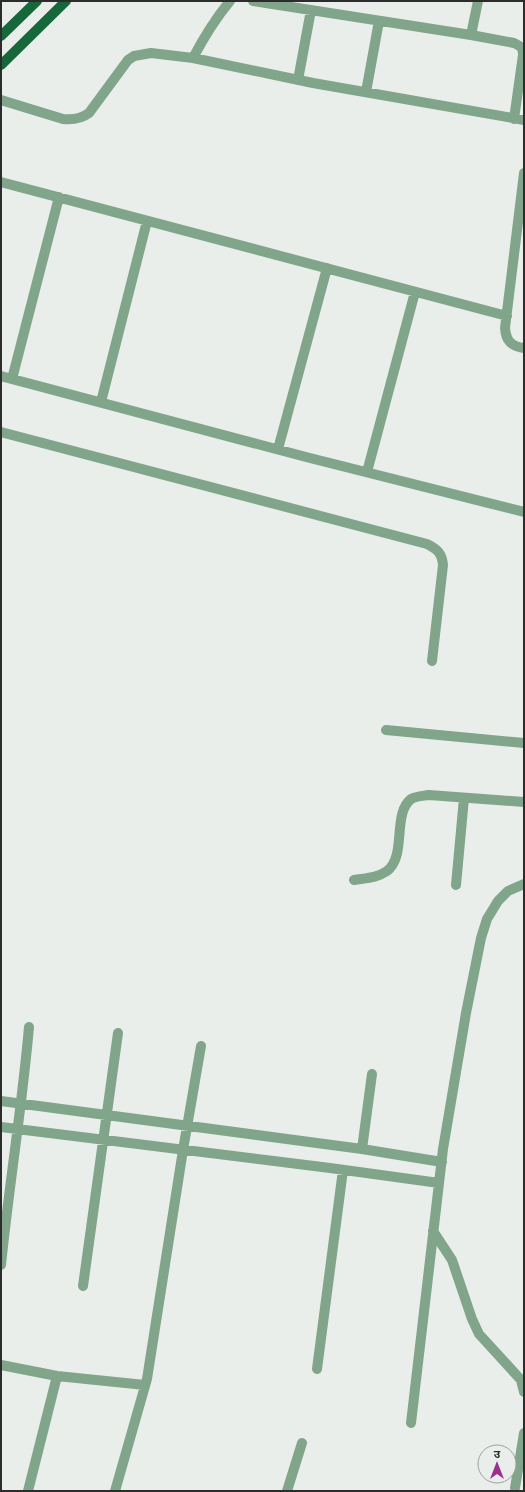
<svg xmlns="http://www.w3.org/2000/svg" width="525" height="1492" viewBox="0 0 525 1492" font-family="'Source Sans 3','Noto Sans Devanagari',sans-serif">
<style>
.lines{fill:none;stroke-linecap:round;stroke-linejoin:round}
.minor{stroke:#80a58a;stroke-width:10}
.major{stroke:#16683a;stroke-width:10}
</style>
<rect width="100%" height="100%" fill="#eaeeeb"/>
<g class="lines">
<!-- minor -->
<path class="minor" d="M253,1l218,34 43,8c7,3 9,5 9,12l-9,64
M471,35l7,-34
M193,58c11,-21 22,-39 37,-57
M298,80l13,-70
M366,92l13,-71
M1,100l62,19c10,1 18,0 26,-6l39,-53 6,-4 17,-3 42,5 120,25 211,37
M524,173l-19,155c1,13 6,18 19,20
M1,182l506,134
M1,376l305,81 218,55
M12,379l47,-182
M101,402l46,-181
M1,432l426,112c10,5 15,9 16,21l-11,96
M278,449l49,-181
M367,472l48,-180
M386,730l138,13
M354,880c12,-2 23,-2 33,-9 20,-15 5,-57 24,-72 5,-3 12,-3 18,-4l95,7
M456,885l8,-87
M1,1101l361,48 80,13
M1,1127l329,41 109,15
M362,1149l10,-75
M433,1231l19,29 20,59 7,15 42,46 3,12
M1,1265c8,-79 21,-158 28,-238
M83,1286l35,-253
M1,1365l56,11 88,9
M317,1369l26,-199
M411,1423l32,-274 23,-136 15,-75 6,-19 11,-18 10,-10 16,-7
M515,1488l9,-55
M28,1491l29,-115
M115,1491l32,-112 36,-229 18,-104
M287,1491l15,-48"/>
<!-- major -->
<path class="major" d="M1,36l36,-35
M1,65l65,-64"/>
</g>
<!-- border -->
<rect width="525" height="1492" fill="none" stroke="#2b2c2b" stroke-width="4"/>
<!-- north arrow -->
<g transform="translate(497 1464)"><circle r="19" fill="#eaeeeb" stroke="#9ea09e"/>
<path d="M0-3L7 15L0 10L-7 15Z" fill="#9d2f8f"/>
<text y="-6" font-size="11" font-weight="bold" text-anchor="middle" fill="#2b2c2b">उ</text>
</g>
</svg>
